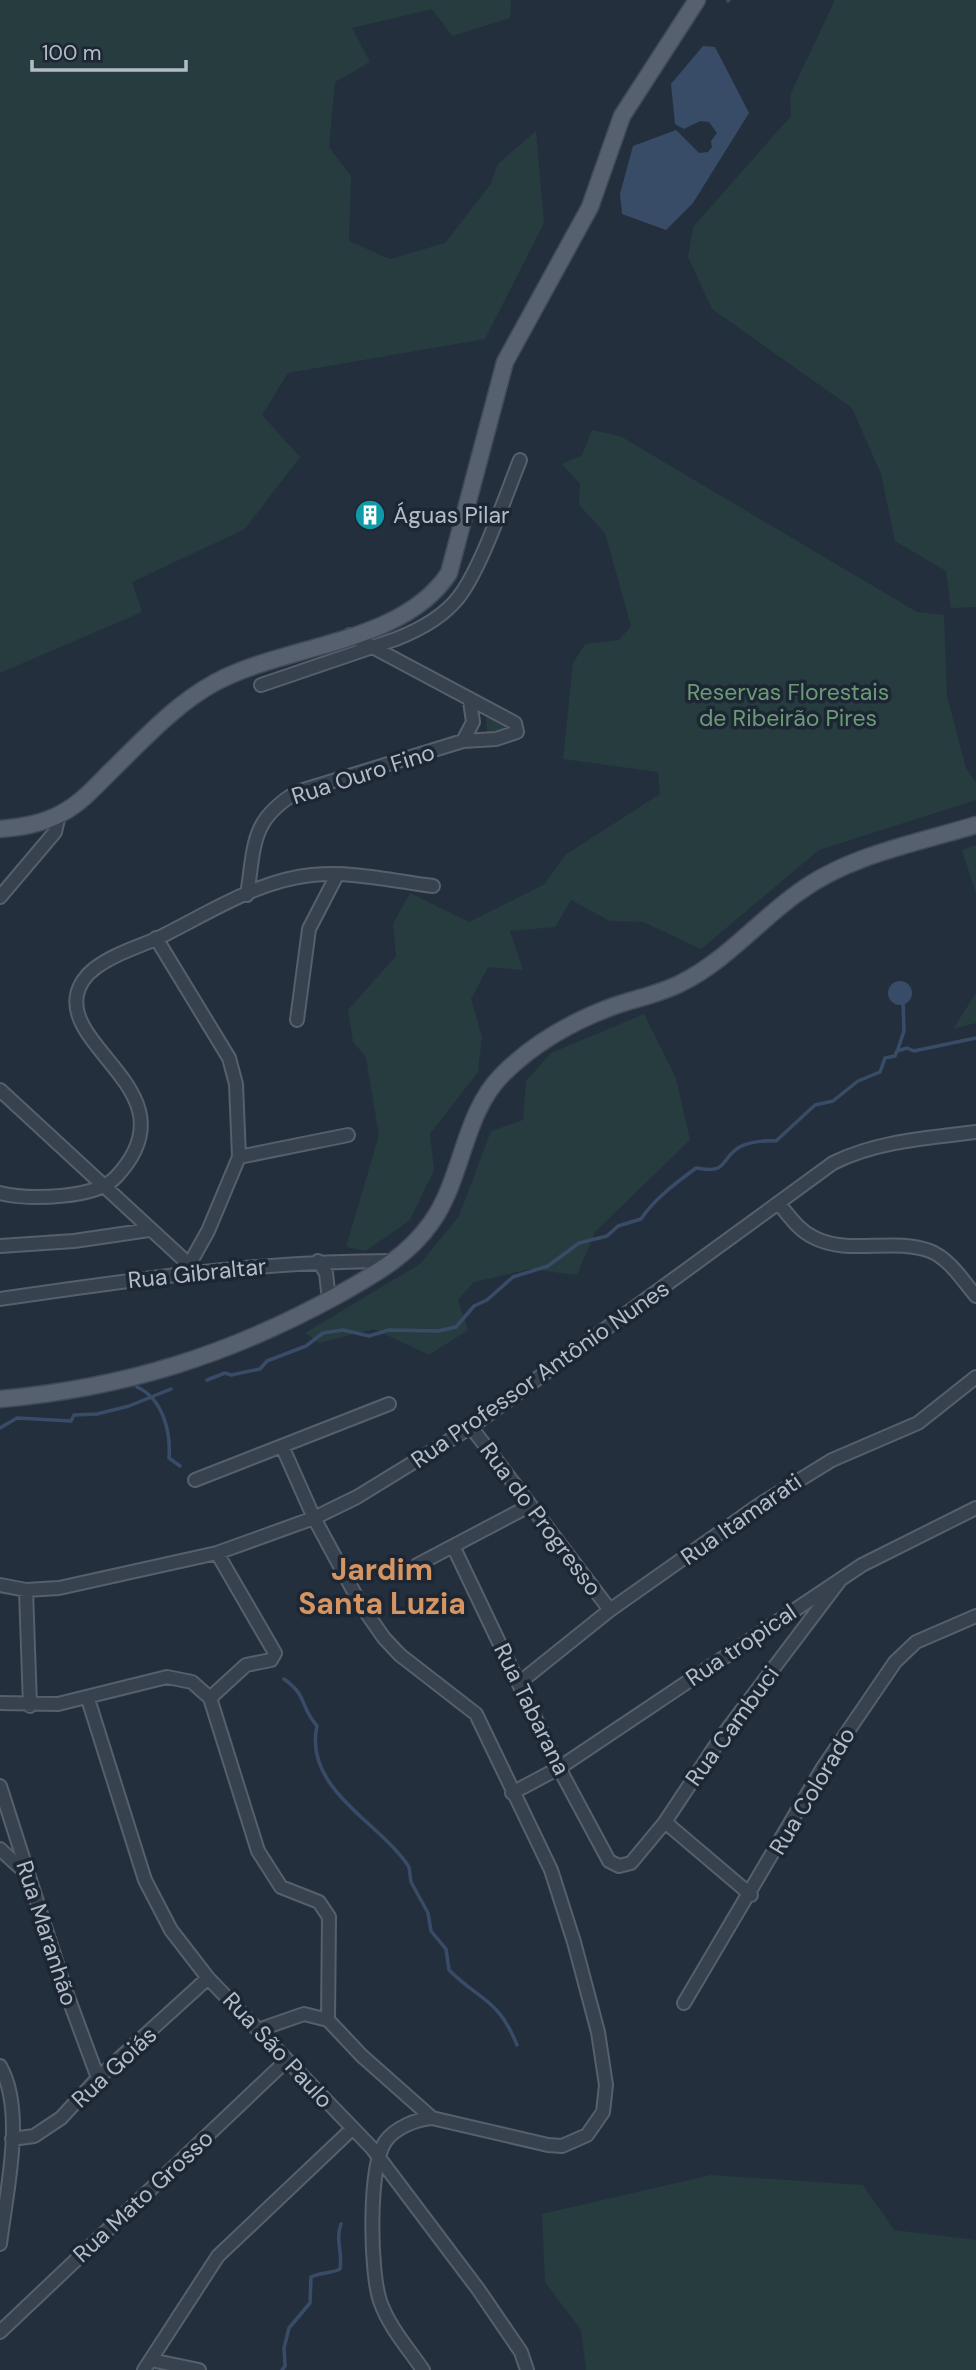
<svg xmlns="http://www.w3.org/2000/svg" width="976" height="2370" viewBox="0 0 976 2370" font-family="'DM Sans',sans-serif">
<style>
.green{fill:#263c3f}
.water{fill:#394c67}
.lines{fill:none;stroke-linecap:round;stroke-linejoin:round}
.stream{stroke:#394c67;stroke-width:3.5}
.minor-casing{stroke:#565f6c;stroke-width:16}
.major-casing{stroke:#414a57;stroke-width:19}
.minor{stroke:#38414e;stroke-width:12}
.major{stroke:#56606e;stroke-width:16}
.labels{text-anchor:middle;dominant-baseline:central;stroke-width:7;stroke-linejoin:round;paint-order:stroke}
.poi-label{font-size:23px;fill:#b4bcc9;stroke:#1d2633;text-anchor:start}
.park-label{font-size:23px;fill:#6b9a76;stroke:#1d2633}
.street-label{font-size:23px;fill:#b4bcc9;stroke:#1d2633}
.district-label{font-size:30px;font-weight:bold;fill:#d59563;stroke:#1d2633}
</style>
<rect width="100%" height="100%" fill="#242f3e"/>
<!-- green -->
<path class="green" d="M0,0h511l-1,18 -58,18 -20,-27 -80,19 18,34 -35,20 -6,65 22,29 -2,65 41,18 55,-16 45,-58 8,-21 38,-33 8,92 -59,116 -197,34 -26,42 38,42 -55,72 -113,53 10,30 -142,61z
M835,0h141v607l-25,1 -5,-37 -51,-30 -14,-67 -29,-66 -140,-99 -24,-52 5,-30 98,-111 -1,-21z
M592,430l28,6 297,176 27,3 3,81 19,72 10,15v17l-157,50 -118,99 -58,-27 -33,-1 -39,-21 -16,27 -45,4 13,39 -35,-3 -17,32 11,38 -4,35 -48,62 4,36 -24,50 -44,31 -20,-4 33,-112 -13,-78 -13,-15 -5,-32 48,-54 -3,-32 17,-31 59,29 76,-38 20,-29 95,-61 -2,-22 -95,-13 10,-96 12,-19 34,-4 12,-14 -26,-93 -26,-28 1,-21 -18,-20 20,-9z
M486,717l28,13 -32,10 5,-8z
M976,845v49l-14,-44z
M976,993v30l-23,6z
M644,1014l32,64 14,62 -95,92 -18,43 -47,-6 -56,13 -16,18 10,30 -39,25 -55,-26 -55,14 -14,-10 115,-69 39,-48 32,-85 32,-11 3,-39 25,-28z
M711,2175l152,10 31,45 82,10v130h-390l-5,-40 -36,-48 -3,-68z"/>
<!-- water -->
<path class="water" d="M703,46l12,1 34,66 -56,90 -27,27 -44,-16 -2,-20 13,-48 43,-16 23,23 9,-1 4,-5 -1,-6 6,-8 -8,-11 -9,-1 -16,8 -9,-5 -4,-40z
M888 993a12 12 0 1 1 24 0a12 12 0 1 1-24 0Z"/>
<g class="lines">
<!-- stream -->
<path class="stream" d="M728,1l1,-1
M898,1049l6,-18 -1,-28
M207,1380l18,-7 6,2 29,-6 7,-8 39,-15 17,-13 20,-3 26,6 20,-6 49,1 18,-4 18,-21 13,-6 26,-23 35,-11 31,-23 28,-7 11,-10 23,-7c13,-20 35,-36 55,-51 32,6 23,-7 42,-20 9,-6 27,-8 38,-7l39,-36 18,-4 25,-20 22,-9 5,-14 10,-2 2,-5 10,-3 7,3 62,-13
M137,1387c26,12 34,45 32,71l11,8
M0,1428l17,-10 54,3 3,-6 23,-1 32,-8 42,-17
M284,1679c24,17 15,26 33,47 -14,63 63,96 92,141l2,15 17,31 3,18 15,18 3,21c31,31 49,28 68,75
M282,2370l3,-4 -1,-18 5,-20 21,-25 1,-26c11,-5 19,-3 29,-8 3,-17 -5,-29 1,-45"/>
<!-- minor casing -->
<g class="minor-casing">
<path id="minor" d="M261,685l135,-46c23,-9 46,-21 62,-41 23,-29 47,-101 62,-138
M463,741l10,-19 -3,-21
M247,895c8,-50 3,-75 50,-103l166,-51 33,-2 21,-7 -2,-9 -165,-88
M0,897l55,-65 4,-17
M156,938l73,120 7,26 3,73 -31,74 -19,34
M297,1020l12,-91 28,-54
M0,1090l195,180
M239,1157l109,-22
M0,1193c29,7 96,6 116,-16 77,-82 -50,-125 -39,-182 2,-10 9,-20 17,-26 18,-14 41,-21 62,-30 48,-23 101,-59 156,-64 40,-4 82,6 121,11
M778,1203c11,12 20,27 35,34 35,19 80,0 117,14 20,8 33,30 46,45
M0,1246l74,-5 75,-11
M318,1261l8,12 3,27
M0,1299c131,-19 260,-38 393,-38
M471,1427l139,183
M195,1480l194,-76
M453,1546l106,222 50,93 10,5 12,-3 34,-41 55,-83 121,-160
M417,1565l112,-59
M0,1585l26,5 33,-2 158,-35 97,-35 43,-21 114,-70 362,-264c44,-22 95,-25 143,-31
M26,1590l4,116
M519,1683l91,-73 149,-105 73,-45 86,-37 58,-46
M210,1698l48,153 23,36 38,15 10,15 -1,103 34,36 70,62 116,27 14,1 25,-11 16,-23 3,-27 -8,-53 -24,-90 -23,-72 -75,-156 -76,-59 -16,-17 -23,-33 -47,-87 -32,-72
M210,1698l36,-33 25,-5 4,-7 -58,-100
M88,1699l57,181 26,50 37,48 163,169 107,142 43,63 6,18
M0,1703l58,1 109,-27 25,5 18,16
M0,1786l64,200 34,92
M512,1793l47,-25 303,-203 114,-57
M665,1822l86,73
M0,1849l27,25
M684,2003l138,-234 73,-107 21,-20 60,-26
M258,2030l46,-16 24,6
M0,2066c26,45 6,127 0,178
M12,2139l22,-3 27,-18 37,-40 110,-100
M0,2332l287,-272
M151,2360l48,10
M144,2370l74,-114 134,-127
M423,2370c-15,-22 -34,-43 -43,-69 -10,-30 -12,-133 5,-159 9,-14 32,-23 47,-24"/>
</g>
<!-- major casing -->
<g class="major-casing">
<path id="major" d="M0,829c22,-2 42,-5 62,-16 19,-10 33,-26 48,-41 33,-32 65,-68 106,-90 71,-38 187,-38 233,-109l56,-211 85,-155 32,-91 75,-116
M0,1399c124,-11 229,-44 338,-104 35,-20 69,-38 93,-72 32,-44 32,-110 72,-149 31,-31 70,-53 111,-68 23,-8 46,-12 67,-23 45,-22 78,-63 118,-91 50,-37 118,-49 177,-67"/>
</g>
<!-- minor -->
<use href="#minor" class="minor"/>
<!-- major -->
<use href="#major" class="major"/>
</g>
<!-- icons -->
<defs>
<g id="building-disc" transform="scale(1.575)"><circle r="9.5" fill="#0f9aa8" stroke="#1d2633"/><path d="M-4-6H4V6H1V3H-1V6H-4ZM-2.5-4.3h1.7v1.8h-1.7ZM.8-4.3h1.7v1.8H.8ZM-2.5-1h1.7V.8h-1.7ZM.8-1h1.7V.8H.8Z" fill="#fff"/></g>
</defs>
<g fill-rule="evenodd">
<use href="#building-disc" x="370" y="515"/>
</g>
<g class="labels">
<!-- poi labels -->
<g class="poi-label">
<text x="393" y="515">Águas Pilar</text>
</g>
<!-- park labels -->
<g class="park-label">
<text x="788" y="692">Reservas Florestais<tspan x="788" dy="26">de Ribeirão Pires</tspan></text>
</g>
<!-- street labels -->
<g class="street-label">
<text transform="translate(363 774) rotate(-18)">Rua Ouro Fino</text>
<text transform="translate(197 1273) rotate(-6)">Rua Gibraltar</text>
<text transform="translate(540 1374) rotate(-35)">Rua Professor Antônio Nunes</text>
<text transform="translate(541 1519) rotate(53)">Rua do Progresso</text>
<text transform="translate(741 1519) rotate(-35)">Rua Itamarati</text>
<text transform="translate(741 1645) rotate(-34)">Rua tropical</text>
<text transform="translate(532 1709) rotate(64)">Rua Tabarana</text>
<text transform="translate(732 1726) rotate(-54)">Rua Cambuci</text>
<text transform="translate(812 1791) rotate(-59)">Rua Colorado</text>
<text transform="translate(47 1933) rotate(72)">Rua Maranhão</text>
<text transform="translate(278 2050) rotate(47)">Rua São Paulo</text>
<text transform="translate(114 2067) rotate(-43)">Rua Goiás</text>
<text transform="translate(143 2196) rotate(-43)">Rua Mato Grosso</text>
</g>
<!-- district labels -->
<g class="district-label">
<text x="382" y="1569">Jardim<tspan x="382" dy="34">Santa Luzia</tspan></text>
</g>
</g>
<!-- scale -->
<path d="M32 60v10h154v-10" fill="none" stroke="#b4bcc9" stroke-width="3.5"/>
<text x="42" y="60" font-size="21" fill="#b4bcc9" stroke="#1d2633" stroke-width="5" paint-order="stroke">100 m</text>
</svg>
